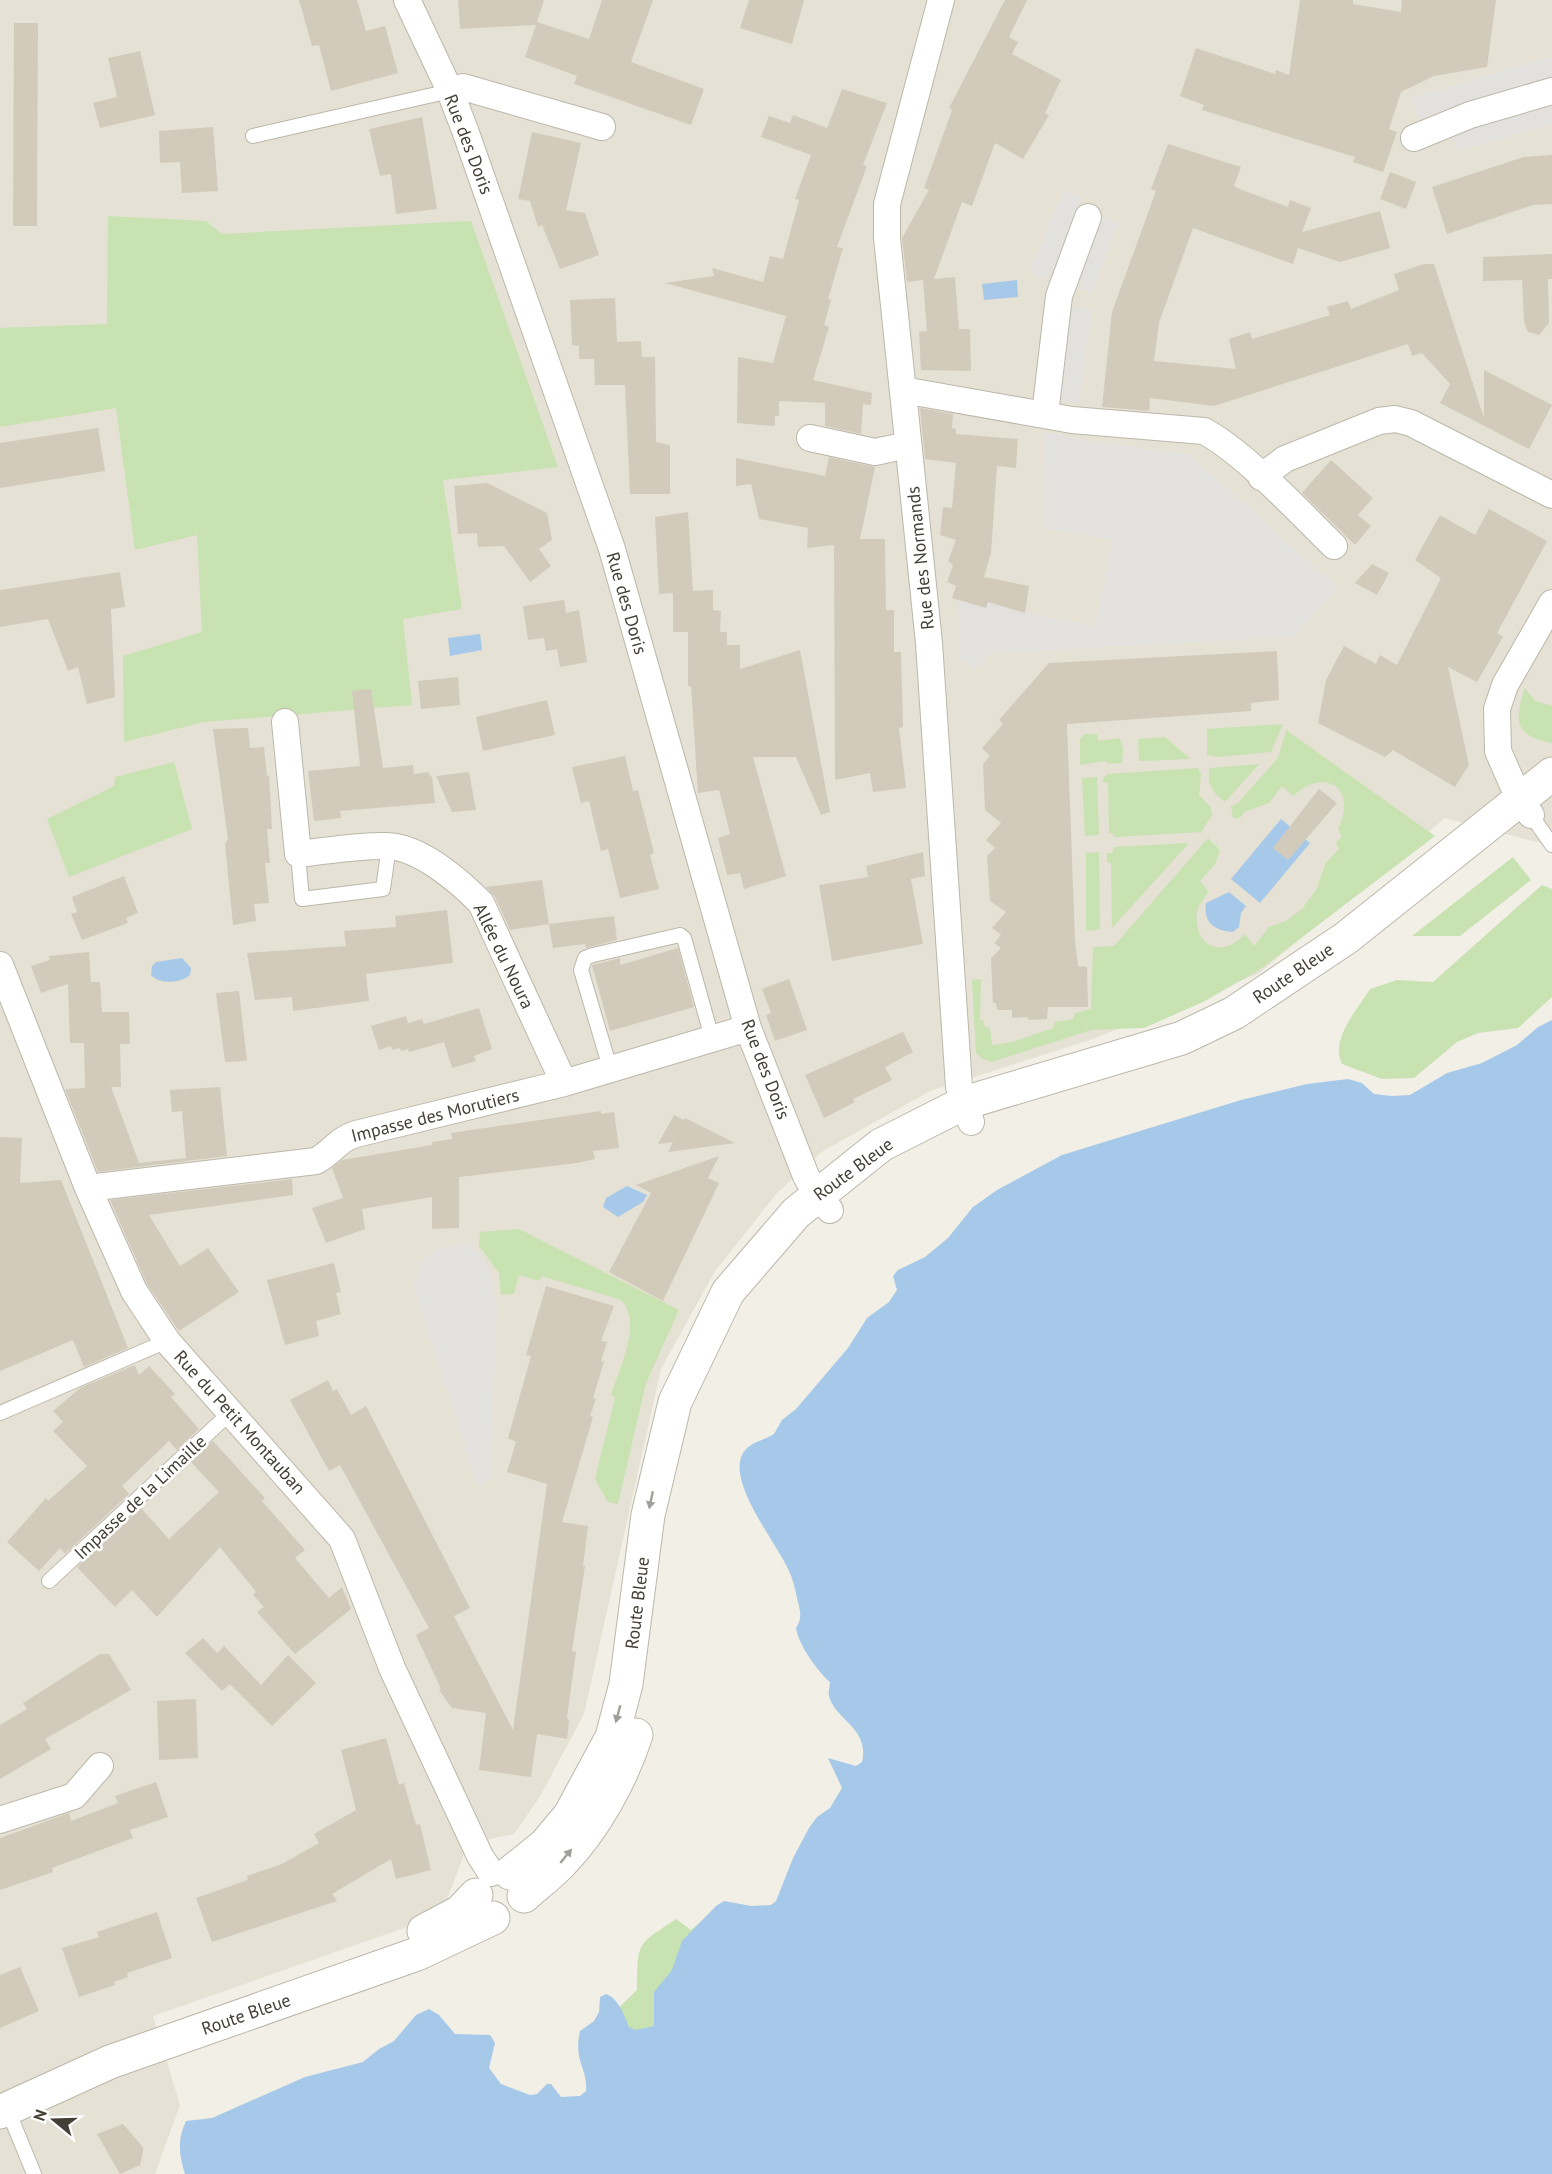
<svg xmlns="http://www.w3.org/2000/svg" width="1552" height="2174" viewBox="0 0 1552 2174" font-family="'PT Sans',sans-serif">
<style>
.residential{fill:#e5e1d4}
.green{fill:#c8e2b2}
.parking{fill:#e2e1dd}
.water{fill:#a7c9e9}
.building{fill:#d2cbbc}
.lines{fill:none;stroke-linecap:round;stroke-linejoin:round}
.service-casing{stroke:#bcb7a9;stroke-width:16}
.minor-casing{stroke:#bcb7a9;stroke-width:28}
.tertiary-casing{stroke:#bcb7a9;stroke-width:35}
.service{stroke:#fff;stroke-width:14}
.minor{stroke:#fff;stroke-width:26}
.tertiary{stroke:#fff;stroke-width:33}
.oneway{fill:#a19f9a}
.labels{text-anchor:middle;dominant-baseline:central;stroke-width:5;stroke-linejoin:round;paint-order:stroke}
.street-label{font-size:18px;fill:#433f36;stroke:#fff}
</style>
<rect width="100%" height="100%" fill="#f1efe6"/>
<!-- residential -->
<path class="residential" d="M0,0h1552v846l-107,-28 -187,156 -165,65 -163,52 -107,60 -46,42 -62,78 -54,98 -77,345 -45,84 -25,36 -46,10 -27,71 -288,101 27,89 -25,69h-155z"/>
<!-- green -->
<path class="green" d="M108,216l98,5 16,13 249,-13 87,246 -115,13 19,129 -59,10 9,86 -208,17 -80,20 -1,-86 79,-24 -5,-97 -62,15 -19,-142 -116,19v-99l107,-4z
M1525,688l10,13 17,5v37c-38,-7 -38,-23 -27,-55z
M1283,724l-12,28 -52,5 -12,-2v-26z
M1286,730l149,106 -176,134 -56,32 -59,26 -53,2 -99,32 -9,-3 -7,-6 -4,-73 9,-1 -1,41h4v6l6,2 2,17 21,-3 40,-14 2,-6 18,-3 2,-6 16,-4 2,-62 21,-1 94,-108 12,12 -5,14 -15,17 8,10c-3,8 -10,13 -11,21 -4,32 23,49 48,22l9,12 15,-19 17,-6 16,-12 14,-19 10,-27 13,-14 -3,-7 6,-5 -4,-8c20,-40 -12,-63 -45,-33l-11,-10 -13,17 -25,9 -3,5 -8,2 -2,-13 6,-2 41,-46z
M1084,734h13l1,7 22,-3 3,11 -1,14 -14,1 -2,-3 -26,4v-25z
M1165,737l25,22 -51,2 -1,-22z
M174,762l18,67 -123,48 -22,-58 67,-33 1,-9z
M1259,764l-34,38c-12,-9 -19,-18 -15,-34z
M1198,768l3,7 -2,20 11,11 2,9 -11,17 -87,5 -1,-4h-4l-1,-50 -5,-1 1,-5 4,-3z
M1097,777l2,58 -14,1 -3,-58z
M1189,843l-77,85 -1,-65 -4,-1v-9h5l2,-6z
M1099,852l1,77 -14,2v-78z
M1513,857l18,23 -71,56h-48z
M1542,885l10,4v108l-34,31 -40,5 -21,9 -43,36 -32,1 -40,-15c-12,-25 15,-54 28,-75l27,-9 36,2z
M519,1229l160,81 -33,73 -28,121 -10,-2 -13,-23 20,-81 -4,-3c8,-25 32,-73 10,-95l-79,-24 -3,5 -20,-6 -5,19 -13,1 -2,-22 -20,-27 1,-14z
M676,1919l15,11 12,-10 2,43 -70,95 -28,-39 30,-29c1,-49 -1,-44 39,-71z"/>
<!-- parking -->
<path class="parking" d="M1552,56v68l-94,27 -9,-27 -25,9 -12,-35z
M1064,190l18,8 -33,82 -19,-8z
M1100,216l18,7 -26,70 -18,-8z
M1070,308l22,2 -13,93 -21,-3z
M1045,431l25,7 120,17 148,133 -44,49 -304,16 -16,16 -14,-9 -2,-60 28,8 2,-6 37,11 70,13 18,-86 -70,-12z
M468,1244l12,10 8,12 9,42 -6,169 -13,9 -65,-200 9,-24 15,-13z"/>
<!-- water -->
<path class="water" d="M1017,280l1,17 -34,3 -2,-16z
M480,634l2,16 -32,6 -2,-18z
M1281,819l29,24 -50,60 -29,-24z
M1229,892l17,14 -5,7 -2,14 -6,5c-18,-1 -30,-9 -27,-29z
M182,958l9,10 -1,7c-9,8 -30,10 -39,0l1,-9 4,-4z
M1552,1020v1154h-1367c-6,-19 -8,-34 1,-53l26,-3 93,-41 58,-15 16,-13 15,-8 22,-26 13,-6 10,6 16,19 35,1 5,8 -6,25 12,16 29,11 7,-1 10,-10h4l10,13 19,-1 6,-5c2,-23 -13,-29 -6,-60l14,-10 5,-9 1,-15 6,-3c13,5 18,21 23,33l7,3 18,-4v-34l18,-22 10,-29 34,-35 8,-5 27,5 20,-1 5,-4 17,-43 16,-30 8,-11 13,-9 12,-20 -14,-30 28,8 6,-4c8,-34 -27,-42 -33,-66 -1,-4 1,-10 1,-14 -12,-10 -32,-38 -34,-54 7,-11 4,-18 1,-30 -2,-9 -4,-19 -8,-27 -12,-28 -63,-89 -46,-118 8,-12 20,-12 31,-19l8,-14 14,-11 52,-61 19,-30 22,-16 8,-12 -4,-14 5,-6 27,-13 23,-19 25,-31 24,-17 65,-35 179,-55 66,-16 41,-5 14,4 12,11 18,2 18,-1 37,-22 35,-10 35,-18 21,-18z
M627,1186l20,9 -4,7 -25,15 -15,-10 3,-9z"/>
<!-- building -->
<path class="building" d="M299,0h58l9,31 19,-5 13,47 -67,18 -12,-46 -7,1z
M458,0h86l-7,22 52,17 13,-39h51l-22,62 73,27 -13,36 -117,-41 3,-8 -52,-19 11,-32 -76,4z
M749,0h55l-12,44 -52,-16z
M1005,0h22l-18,37 9,5 -6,12 49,26 -16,33 4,2 -26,44 -28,-16 -23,63 -10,-4 -28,77 21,-2 4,52h11l1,42 -50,-1 -2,-38 8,-1 -4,-51 -16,2 -5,-44 27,-48 -5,-2 28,-78 -3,-2z
M1300,0h53v4l48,8 1,-12h94l-9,67 -53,9 -33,16 -12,37 8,3 -14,40 -30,-10 2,-5 -153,-47 2,-5 -24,-9 16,-48 79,26 1,-4 13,5z
M14,23h24l-1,203h-24z
M140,51l15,64 -55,13 -7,-25 24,-6 -9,-39z
M842,89l45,14 -24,62 4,1 -30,81 6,1 -15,51 3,1 -7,25 5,2 -16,53 59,13 -1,12 -8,-1 -2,30 -36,-8v-23l-46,-2v15h-4v10l-38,-3 1,-66 35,6 13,-47 -121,-33 49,-7 -2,-8 51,14 7,-26 13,3 16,-59 -4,-1 16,-44 -50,-18 8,-21 21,7 3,-8 34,13z
M422,117l15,92 -41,5 -5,-40 -11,2 -11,-47z
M213,127l5,64 -36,2 -2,-31 -20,1 -1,-32z
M532,132l49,11 -15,67 19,3 14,42 -39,14 -18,-44 -4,2 -8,-26 -12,-2z
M1168,144l73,23 -7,19 8,4 46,17 2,-7 21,8 -9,24 78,-21 10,37 -50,14 -42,-14 -5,16 -100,-36 -34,95 -5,38 82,8 -7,-30 21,-7 2,7 78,-24 -3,-8 21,-6 3,8 48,-19 -5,-16 30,-10h10l50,154v-48l68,35 -23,44 -89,-46 10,-19 -28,-31 -10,3 -4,-12 -194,62 -64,-8 -1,13 -47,-4 10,-95 44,-121 -5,-2z
M1552,155v49l-19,1 -86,29 -15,-47 92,-30z
M1390,172l26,10 -10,27 -26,-10z
M1552,254v25h-4l1,44 -10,12 -11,-3 -4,-10 -2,-42 -39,1v-24z
M615,298l2,44 24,-1 1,16h13l1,85 14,3v49h-40l-5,-109h-30l-1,-26h-15v-13l-7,-1 -2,-45z
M920,408l33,6 -1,14 4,1v5l62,5 -2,29 -19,-2 -6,87 -7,24 45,9 -4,27 -37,-11 -2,6 -34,-10 4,-12 -9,-4 6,-17 -5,-4 8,-21 -16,-5 3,-28 9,1 4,-45 -31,-4z
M98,428l7,43 -105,17v-45z
M829,457l46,10 -15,72h25l1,71h8v42h7l2,75 -4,1 7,60 -33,4 -3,-19 -35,7 -1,-235 -27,3 1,-20 -49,-9 -8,-35 -15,2v-28l89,18z
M1331,460l42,38 -15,17 13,11 -16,19 -53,-52z
M487,483l60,30 5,27 -13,9 12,17 -21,16 -26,-36 -26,1 -1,-14 -19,1 -4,-48z
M1489,509l58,32 -50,92 6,4 -26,45 -29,-15 21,98 -14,22 -62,-37 -8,7 -67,-34 8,-43 18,-34 32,18 4,-9 17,10 44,-87 -26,-18 25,-45 35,20z
M688,512l5,79 20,-1v20l8,1 -1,21h7v13h13v24l60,-19 30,162 -9,3 -25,-58h-43l33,119 -42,13 -4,-16 -13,2 -9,-37 12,-4 -11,-44 -21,3 -7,-107h-3v-54h-15v-39l-14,1 -4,-77z
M1372,564l17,9 -12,22 -22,-12z
M120,572l5,35 -14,2 4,88 -28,7 -9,-37 -10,4 -20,-52 -48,8v-37z
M564,600l2,13 13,-3 8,52 -27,5 -3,-18 -11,2 -2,-13 -16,2 -5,-34z
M1277,651l2,49 -28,3v8l-184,13 8,217 3,25 9,1 1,40h-40l-1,12 -18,1 -2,-3 -15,1v-8h-15l-1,-7h-3l-2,-45 10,-10 -7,-5 7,-8 -9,-7 14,-16 -16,-11 -3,-45 8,-8 -9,-8 15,-17 -16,-13 -2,-46 7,-8 -8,-8 21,-24 -4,-4 50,-57z
M458,677l2,28 -39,4 -3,-28z
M371,689l12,79 30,-3 1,9 15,-2 1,5 2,-1 3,27 -95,8 1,7 -27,3 -6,-50 52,-5 -8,-75z
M547,700l8,35 -72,16 -7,-34z
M248,728l2,20 14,-1 3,29 2,-1 3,54h-5l3,34h-5l4,40 -15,1 2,17 -23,4 -8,-81 3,-5 -15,-110z
M625,756l8,35 5,-1 16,63 -4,2 9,34 -39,9 -12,-49 -7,2 -12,-50 -8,2 -9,-36z
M469,772l7,38 -24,2 -16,-36z
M1319,789l18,14 -49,57 -15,-12z
M923,852l2,24 -14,3 12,65 -91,17 -13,-76 49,-8 -2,-11z
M124,876l14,37 -12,5 2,5 -46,17 -11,-26 6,-2 -5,-15z
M542,880l7,44 -39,6 -15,-33 -9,-10z
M447,910l6,53 -87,11 3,27 -76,10 -1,-14 -37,3 -8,-47 99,-7 -2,-15 52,-4 -1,-11z
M614,916l3,24 -31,8 -1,-4 -32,4 -4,-24z
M678,948l16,59 -84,24 -18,-66 28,-7v7z
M89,952l2,30h9l2,30h27l1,32h-10l1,43h-10l28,76 47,-5 -4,-47 -10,1 -2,-22 50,-3 7,69 -129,16 -33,-83 20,-1 -1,-45h-14l-2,-59 -27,9 -10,-27 19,-6 -1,-4z
M789,979l18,51 -32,11 -9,-26 5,-2 -9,-24z
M239,991l8,70 -22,1 -9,-69z
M479,1008l13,41 -18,7 2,5 -24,7 -8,-26 -35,10 -1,-3 -7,2 -1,-3 -8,2 -1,-4 -12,4 -8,-24 35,-10 2,7 14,-4 2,5z
M903,1032l10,20 -28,15 7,13 -39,19 2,3 -31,16 -19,-43z
M601,1111v3l13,-2 5,36 -26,3 2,8 -18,4 -118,14v51l-27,1v-32l-70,12 3,20 -39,14 -14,-35 31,-10 -11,-30 10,-8 90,-15v-3l20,-3 -1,-6z
M674,1115l10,5 1,-2 50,25 -67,9 5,-10 -15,2z
M0,1137l22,1 -2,45 41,-3 67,168 -44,19 -11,-27 -73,31z
M719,1156l-11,22 11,5 -56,118 -54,-29 42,-79 -15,-8z
M292,1179l1,16 -144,20 31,51 28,-18 31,44 -60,39 -32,-47 -37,-84z
M334,1263l7,29 -5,1 5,21 -25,7 3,15 -34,9 -18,-65z
M546,1286l68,20 -13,35 6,1 -6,19 3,1 -11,36 3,1 -6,17 3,1 -31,105 26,4 -5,40h2l-13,85 4,1 -9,65 2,4 -2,18 -30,-5 -6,43 -52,-7 7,-57 -34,-5 -13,-18 2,-1 -25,-54 13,-7 -89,-163 -11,6 -39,-71 38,-20 5,11 4,-2 14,26 15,-9 104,202 -16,8 59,114 34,-246 -40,-12 9,-30 -8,-4 23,-82 -5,-1z
M135,1365l4,10 10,-9 26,28 -4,3 28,32 -22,21 -8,-9 -47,45 7,8 -64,60 -5,-6 -21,23 -32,-29 39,-44 2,3 39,-35 -34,-35 10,-9 -10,-11 27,-23z
M213,1441l52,57 -3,3 43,49 -10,8 34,40 13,-11 9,22 -56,45 -38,-42 7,-5 -11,-12 3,-3 -36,-45 -63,70 -25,-27 -17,17 -38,-40 64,-59 28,31 50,-47 -28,-30z
M203,1638l14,15 7,-7 37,39 27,-30 28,28 -44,43 -42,-42 -8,7 -37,-38z
M100,1654h9l22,36 -86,49 6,10 -51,30v-54l27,-16 -4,-6z
M196,1699l2,59 -39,2 -2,-59z
M386,1738l13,47 5,-2 12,42 4,-1 11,46 -35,9 -5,-20 -59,35 5,7 -125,41 -16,-44 52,-18 -1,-4 35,-12 37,-21 -5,-9 42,-24 -15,-60z
M156,1782l12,35 -38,13 3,8 -81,30 1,4 -53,18v-52l69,-25 2,8 47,-18 -3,-7z
M157,1912l15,46 -45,15 1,4 -14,5 1,3 -36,12 -17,-49 37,-11 -2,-5z
M20,1967l19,44 -39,17v-53z
M123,2124l20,23v5l-3,13 -20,9 -23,-40z"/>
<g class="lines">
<!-- service casing -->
<g class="service-casing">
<path id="service" d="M253,136l197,-45
M1531,815l21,30
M298,854l4,45 81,-10 6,-43
M610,1068l-29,-98 4,-12 8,-3 87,-20 4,3 28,100
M0,1413l167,-72
M49,1581l182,-169
M7,2108l27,66"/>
</g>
<!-- minor casing -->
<g class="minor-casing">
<path id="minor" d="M407,0l43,91 16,42 146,416 136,479 58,148 11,19 13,15
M941,0l-54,204v34l42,405 30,444 12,35
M450,91l13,-4 139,40
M1414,138l56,-23 82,-24
M903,390l169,30 132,11c41,22 95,81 130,115
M1045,414l14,-118 29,-79
M810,438l65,14 33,-7
M1261,477l24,-18 94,-38 16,-2 16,4 141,72
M285,722l13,132c29,-3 60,-9 89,-8 33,1 72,35 94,57l83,180
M1531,815l-12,-16 -21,-48 -1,-42 8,-24 47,-82
M0,965l88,223 46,103 33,50 175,198 50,129 88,188 11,17
M88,1188l228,-27c18,-10 21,-21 40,-27l208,-51 184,-55
M0,1820l74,-24 26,-30"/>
</g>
<!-- tertiary casing -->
<g class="tertiary-casing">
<path id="tertiary" d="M510,1873l35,-28 25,-30 42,-78 14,-53 22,-169 27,-113 53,-110 68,-79 85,-68 83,-42 218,-65 52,-25 112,-75 206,-164
M524,1896c12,-11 27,-22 38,-34 33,-34 59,-82 74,-127
M424,1931l36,-19 16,-17
M0,2112l110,-50 307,-108 76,-36"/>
</g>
<!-- service -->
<use href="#service" class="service"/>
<!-- minor -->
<use href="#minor" class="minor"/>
<!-- tertiary -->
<use href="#tertiary" class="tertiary"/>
</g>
<!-- one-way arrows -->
<defs><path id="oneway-solid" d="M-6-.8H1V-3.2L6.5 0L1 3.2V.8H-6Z" transform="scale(1.5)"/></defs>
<g class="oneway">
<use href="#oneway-solid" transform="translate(651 1500) rotate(102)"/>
<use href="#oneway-solid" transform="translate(618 1714) rotate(105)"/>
<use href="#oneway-solid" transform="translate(566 1856) rotate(-51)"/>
</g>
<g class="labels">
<!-- street labels -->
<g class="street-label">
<text transform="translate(469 144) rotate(69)">Rue des Doris</text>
<text transform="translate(920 558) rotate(-96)">Rue des Normands</text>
<text transform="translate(627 603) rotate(74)">Rue des Doris</text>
<text transform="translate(504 956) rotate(64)">Allée du Noura</text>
<text transform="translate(1293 973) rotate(-34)">Route Bleue</text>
<text transform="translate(766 1069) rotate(69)">Rue des Doris</text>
<text transform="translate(435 1115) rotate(-14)">Impasse des Morutiers</text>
<text transform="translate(853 1169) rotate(-36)">Route Bleue</text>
<text transform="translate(240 1422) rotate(48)">Rue du Petit Montauban</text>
<text transform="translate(140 1497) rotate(-43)">Impasse de la Limaille</text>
<text transform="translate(637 1603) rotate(-83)">Route Bleue</text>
<text transform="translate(246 2014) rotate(-19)">Route Bleue</text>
</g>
</g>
<!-- north arrow -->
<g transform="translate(54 2120) rotate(289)" stroke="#ffffff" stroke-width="4.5" paint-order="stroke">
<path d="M0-4.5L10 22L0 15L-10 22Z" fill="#433f36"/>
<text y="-9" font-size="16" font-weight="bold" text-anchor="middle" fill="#433f36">N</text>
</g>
</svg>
